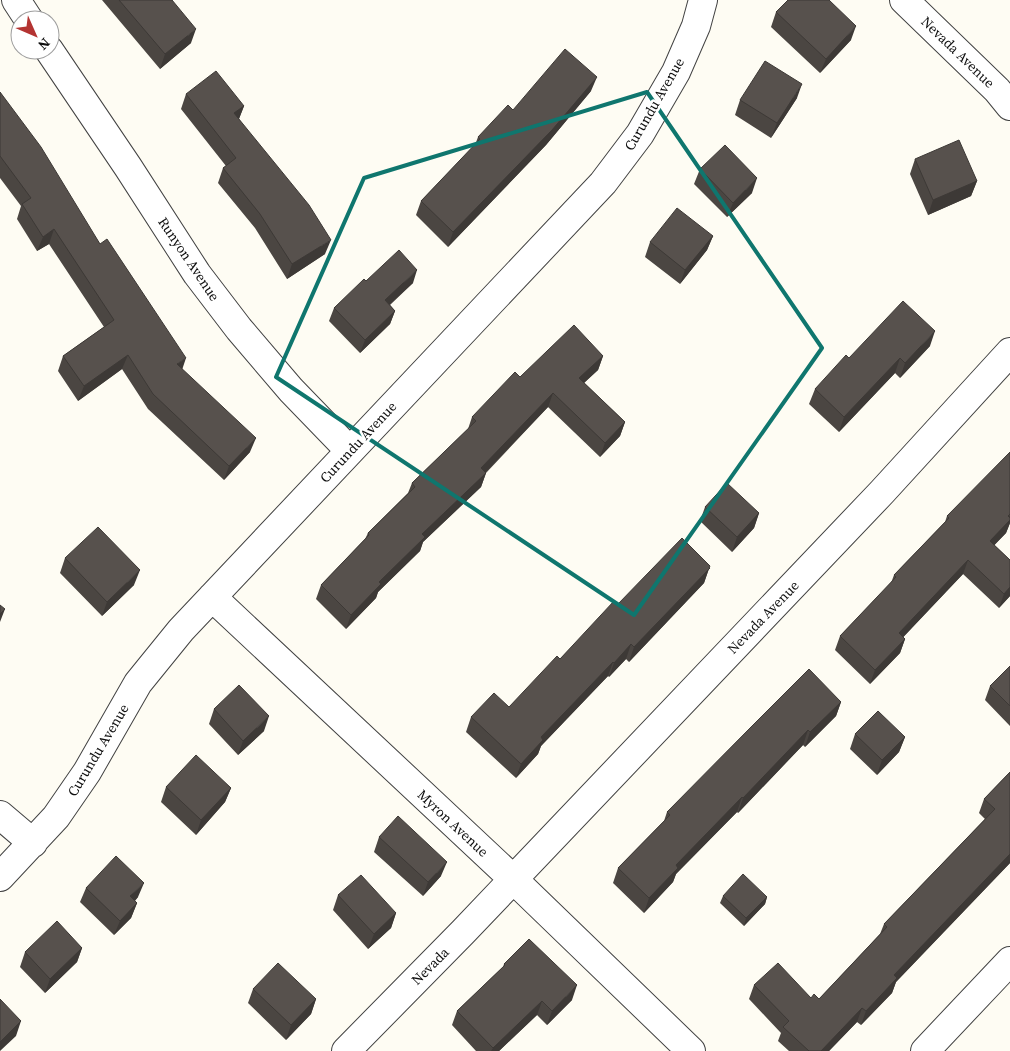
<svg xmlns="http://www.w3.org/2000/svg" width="1010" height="1051" viewBox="0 0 1010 1051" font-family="'Source Serif 4',serif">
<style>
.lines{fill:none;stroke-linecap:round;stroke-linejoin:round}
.minor-casing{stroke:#424242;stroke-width:30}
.minor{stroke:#fff;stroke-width:28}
.wall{fill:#4b4642}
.shaded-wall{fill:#3d3936}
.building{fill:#57514d;stroke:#3d3936}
.marked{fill:none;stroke:#0f766e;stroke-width:4;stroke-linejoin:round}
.labels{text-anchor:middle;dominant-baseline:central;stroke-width:5;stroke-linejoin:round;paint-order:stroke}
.street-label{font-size:14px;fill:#0f0f0f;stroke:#fff}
</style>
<rect width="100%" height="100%" fill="#fefcf3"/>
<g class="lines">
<!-- minor casing -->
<g class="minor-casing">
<path id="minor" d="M16,0l13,20
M904,0l93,90 13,16
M49,50l79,117 69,107 42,55 52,61 59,61
M212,597l301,282 178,172
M0,815l33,28
M0,877l56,-60 31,-45 51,-89 43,-53 422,-447 37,-49 36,-62 20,-46 7,-26
M346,1051l117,-119 419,-440 128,-140
M925,1051l85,-90"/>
</g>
<!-- minor -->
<use href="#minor" class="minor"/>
</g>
<!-- wall -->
<path class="wall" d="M102,0h70l19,43 -31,26z
M776,12l75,28 -31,33 -49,-46z
M591,91l-45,54 -98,102 -32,-32 5,-14 54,-56 3,-8 35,-27z
M0,92l182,277 68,83 -26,28 -76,-71 -26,-40 -44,32 -20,-30 5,-15 41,-29 -55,-83 -12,7 -20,-32 4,-13 -21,-28z
M186,94l58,12 -5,13 86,135 -38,25 -32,-51 -37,-45 5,-15 3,-2 -45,-57z
M797,98l-26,40 -36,-23 5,-15z
M915,159l62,22 -6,15 -43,19 -18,-41z
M700,169l52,24 -25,24 -33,-33z
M713,236l-6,14 -27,34 -35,-27 5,-15z
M366,281l47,2 -23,22 5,6 -5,13 -30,29 -31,-32 5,-13z
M930,346l-30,32 -5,-5 -56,59 -30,-28 6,-15 34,-31z
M603,356l-5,14 -14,13 41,39 -5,14 -20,21 -52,-50 -62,66 -5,14 -58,55 -3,9 -42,41 -2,6 -30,31 -30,-30 5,-14 44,-46 3,-6 40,-40 4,-10 56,-54 4,-12 48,-40z
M705,507l54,6 -5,15 -22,24 -32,-31z
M947,516l63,7 -4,10 -12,12 16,15v36l-11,12 -36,-34 -60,63 2,2 -5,14 -30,31 -35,-34 5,-14 51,-53 3,-8 51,-53z
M65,558l69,27 -32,31 -42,-43z
M709,568l-5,15 -75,79 -3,-3 -17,18 -1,-1 -67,70 -3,8 -22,24 -50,-46 5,-15 38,-10 109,-103z
M1010,666v60l-25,-26 5,-14z
M841,702l-5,14 -31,31 -2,-2 -65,68 -1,-1 -61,62 -3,8 -29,31 -31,-30 5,-15 46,-47 3,-9z
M214,709l50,22 -26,24 -29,-31z
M855,734l50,3 -6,15 -22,23 -27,-26z
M1010,772v91l-114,119 -4,11 -31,32 -4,-3 -28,29h-40l-11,-10 3,-8 -32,-34 5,-14 57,13 8,1 61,-65 4,-10 101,-105 -6,-6 5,-14z
M166,787l65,1 -6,14 -29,33 -35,-33z
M379,837l62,39 -18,20 -49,-44z
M86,888l52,9 -3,4 2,2 -6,15 -17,17 -34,-33z
M338,895l58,18 -5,15 -23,21 -35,-39z
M723,896l44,1 -2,7 -21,22 -24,-23z
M82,948l-5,14 -32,31 -25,-26 5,-15z
M504,964l68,36 -25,25 -10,-10 -38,36h-23l-24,-26 5,-14 46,-44z
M253,989l63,10 -5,15 -25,26 -38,-37z"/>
<!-- shaded-wall -->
<path class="shaded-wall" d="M856,26l-5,14 -31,33 6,-14z
M196,29l-5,14 -31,26 5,-15z
M597,77l-6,14 -45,54 -98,102 5,-15z
M802,84l-5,14 -26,40 6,-15z
M244,106l-6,15 -4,-8z
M757,178l-5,15 -25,24 6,-14z
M977,181l-6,15 -43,19 5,-15z
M54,229l-5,15 -12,7 6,-14z
M713,236l-6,14 -27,34 5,-14z
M331,240l-6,14 -38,25 5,-15z
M417,270l-4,13 -33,30 5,-13z
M395,311l-5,13 -30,29 5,-13z
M935,331l-5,15 -30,32 5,-15z
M128,355l-6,14 -44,32 6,-15z
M603,356l-5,14 -24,22 5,-14z
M186,358l-5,15 -4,-9z
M900,358l-5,15 -56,59 5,-15z
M553,393l-5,14 -72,75 5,-14z
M625,422l-5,14 -20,21 5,-14z
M256,438l-6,14 -26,28 5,-14z
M486,473l-5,14 -58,55 -3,9 -42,41 -2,6 -30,31 5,-14 28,-33 43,-48z
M759,513l-5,15 -22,24 5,-15z
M1010,514v9l-4,10 -21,22 5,-14z
M968,560l-5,14 -69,73 5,-14z
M710,566l-6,17 -75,79 5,-15z
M140,570l-6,15 -32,31 5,-14z
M1010,587v9l-11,12 5,-14z
M5,609l-5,13v-8z
M905,639l-5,14 -30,31 5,-14z
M631,644l-5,15 -17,18 5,-14z
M613,662l-5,14 -67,70 -3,8 -22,24 5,-14 20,-27z
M841,702l-5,14 -31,31 5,-15z
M269,716l-5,15 -26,24 5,-14z
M808,730l-5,15 -65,68 5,-15z
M905,737l-6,15 -22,23 5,-15z
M231,788l-6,14 -29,33 5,-15z
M742,797l-5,15 -61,62 -3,8 -29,31 5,-15 27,-33z
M1010,854v9l-114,119 -4,11 -31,32 5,-14 28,-36z
M447,862l-6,14 -18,20 5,-14z
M144,883l-6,14 -13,14 5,-15z
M767,897l-2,7 -21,22 2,-8z
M137,903l-6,15 -17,17 6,-14z
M396,913l-5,15 -23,21 6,-15z
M82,948l-5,14 -32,31 5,-14z
M577,985l-5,15 -25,25 5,-14z
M316,999l-5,15 -25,26 5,-15z
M542,1001l-5,14 -38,36h-8l2,-3z
M862,1008l-5,14 -28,29h-8z
M21,1021l-5,15 -16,15v-9z"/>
<!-- building -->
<path class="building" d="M119,0h53l24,29 -31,25z
M788,0h41l27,26 -30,33 -50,-47z
M565,49l32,28 -45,53 -99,102 -32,-31 59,-62 -2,-2 30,-32 5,5z
M765,61l37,23 -25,39 -37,-23z
M216,71l28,35 -10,7 75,92 22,35 -39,24 -32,-50 -37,-46 13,-10 -50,-64z
M0,92l41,55 59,97 7,-5 79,119 -9,6 79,74 -27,28 -76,-72 -25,-39 -44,31 -21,-30 51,-36 -60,-91 -11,8 -21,-33 9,-6 -31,-42z
M959,140l18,41 -44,19 -18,-41z
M725,145l32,33 -24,25 -33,-34z
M677,208l36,28 -28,34 -35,-28z
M399,250l18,20 -32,30 10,11 -30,29 -31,-32 30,-29 2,2z
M903,301l32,30 -30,32 -5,-5 -56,59 -29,-28 31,-34 3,3z
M574,325l29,31 -24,22 46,44 -20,21 -52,-50 -72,75 5,5 -64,61 3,3 -46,45 2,2 -30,31 -30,-30 48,-50 -1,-2 47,-46 -3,-4 64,-62 -4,-4 43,-45 5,5z
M1010,452v62l-2,2 2,2v2l-20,21 20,19v27l-6,7 -36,-34 -69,73 6,6 -30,31 -35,-34 56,-59 -2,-2 55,-57 -2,-2z
M727,483l32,30 -22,24 -32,-30z
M98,527l42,43 -33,32 -42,-44z
M682,538l28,28 -1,2h1l-76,79 -3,-3 -17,19 -1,-1 -72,75 2,3 -22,24 -50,-47 23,-24 15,14 48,-51 3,3 54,-58 4,3z
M0,605l5,4 -5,5z
M1010,666v40l-20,-20z
M809,669l32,33 -31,30 -2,-2 -65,68 -1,-1 -66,68 2,3 -29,30 -31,-30 52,-53 -3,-3 84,-85z
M239,685l30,31 -26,25 -29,-32z
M878,711l27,26 -23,23 -27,-26z
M196,755l35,33 -30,32 -35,-33z
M1010,772v82l-116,121 3,3 -31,33 -4,-3 -41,43h-12l-26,-24 6,-6 -35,-36 24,-22 33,35 3,-4 5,5 68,-72 -3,-3 111,-115 -11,-10z
M398,816l49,46 -19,20 -49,-45z
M116,856l28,27 -14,13 7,7 -17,18 -34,-33z
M743,874l24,23 -21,21 -23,-22z
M361,875l35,38 -22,21 -36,-39z
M57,921l25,27 -32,31 -25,-27z
M529,939l48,46 -25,26 -10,-10 -49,47 -36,-37 48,-46 -1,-1z
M278,963l38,36 -25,26 -38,-36z
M0,999l21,22 -21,21z"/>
<!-- marked area -->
<path class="marked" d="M647,92l175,256 -188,267 -358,-238 88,-199z"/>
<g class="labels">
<!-- street labels -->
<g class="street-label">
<text transform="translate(958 52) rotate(44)">Nevada Avenue</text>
<text transform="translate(654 104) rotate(-60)">Curundu Avenue</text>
<text transform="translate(189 259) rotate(56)">Runyon Avenue</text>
<text transform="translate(358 442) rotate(-47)">Curundu Avenue</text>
<text transform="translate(763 617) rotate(-46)">Nevada Avenue</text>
<text transform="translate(98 750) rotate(-59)">Curundu Avenue</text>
<text transform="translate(453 823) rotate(43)">Myron Avenue</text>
<text transform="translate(430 966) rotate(-45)">Nevada</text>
</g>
</g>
<!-- north arrow -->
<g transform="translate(35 35) rotate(135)"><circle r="24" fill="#ffffff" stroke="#9f9f9f"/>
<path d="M0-4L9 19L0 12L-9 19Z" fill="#b43432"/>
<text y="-8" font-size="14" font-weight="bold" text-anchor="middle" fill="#0f0f0f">N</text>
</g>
</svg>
